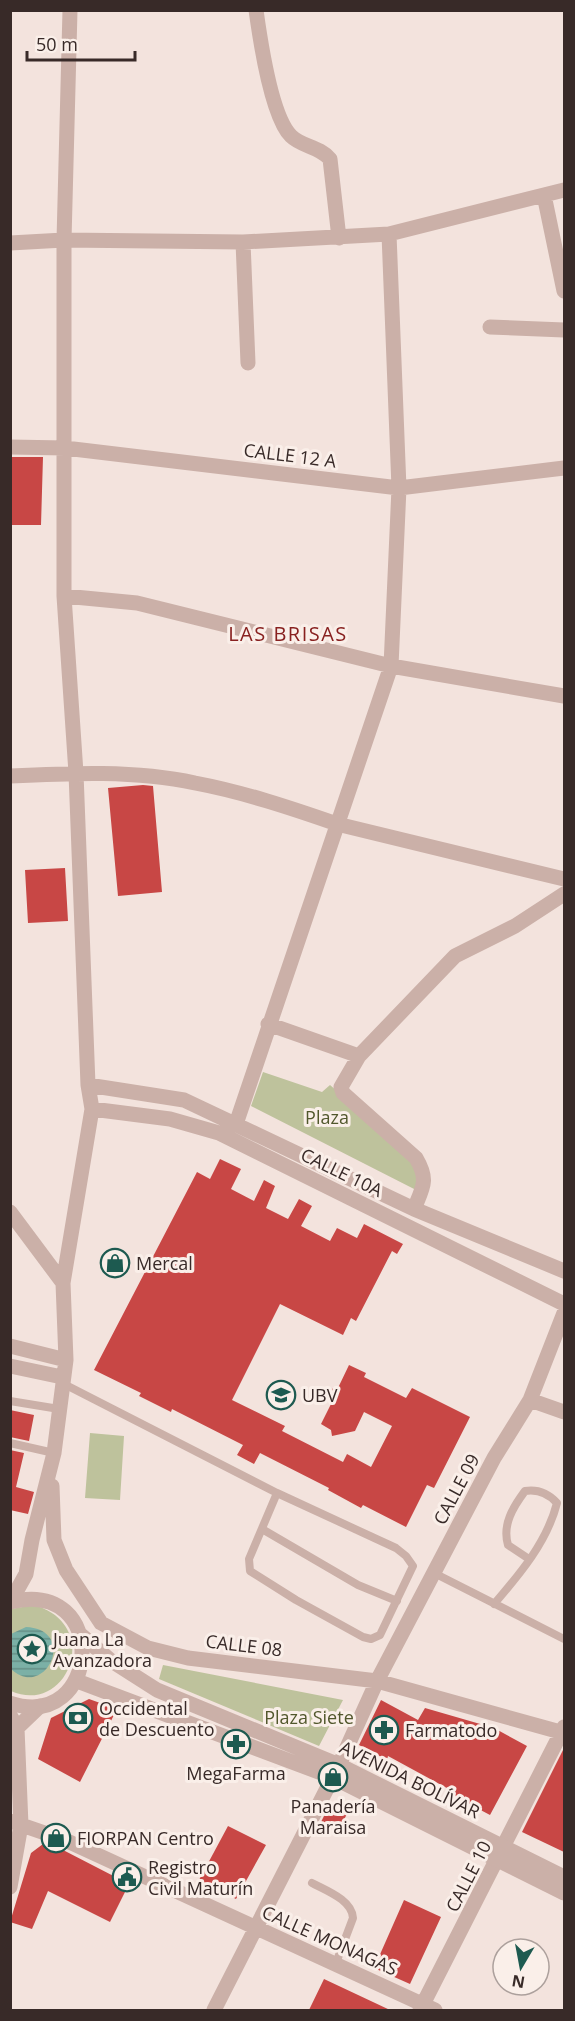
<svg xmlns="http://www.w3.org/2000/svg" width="575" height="2021" viewBox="0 0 575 2021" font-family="'Open Sans',sans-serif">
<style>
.green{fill:#bec29c}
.water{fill:url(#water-rules)}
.building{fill:#c84745}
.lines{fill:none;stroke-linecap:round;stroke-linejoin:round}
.service{stroke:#cbb0a8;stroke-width:8}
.minor{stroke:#cbb0a8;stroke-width:15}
.tertiary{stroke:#cbb0a8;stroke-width:15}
.labels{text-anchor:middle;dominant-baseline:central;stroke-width:6;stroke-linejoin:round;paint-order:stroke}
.street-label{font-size:18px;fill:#382a28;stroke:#faefe9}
.park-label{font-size:18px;fill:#51572c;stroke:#faefe9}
.poi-label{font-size:18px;fill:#382a28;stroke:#faefe9;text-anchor:start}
.neighbourhood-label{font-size:20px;letter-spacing:1.5px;fill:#882120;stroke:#faefe9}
</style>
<defs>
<pattern id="water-rules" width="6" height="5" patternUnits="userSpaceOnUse" patternTransform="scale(1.5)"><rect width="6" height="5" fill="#7bb0a6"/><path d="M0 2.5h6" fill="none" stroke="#668f87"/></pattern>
</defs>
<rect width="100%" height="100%" fill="#f3e3dd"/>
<!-- green -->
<path class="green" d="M263,1072l59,20 8,-7 83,72 5,13v21l-167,-85z
M90,1433l34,3 -4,64 -35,-2z
M34,1605c70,20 33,111 -23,86v-82z
M163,1665l180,35 -24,46 -160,-67z"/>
<!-- water -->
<path class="water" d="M26,1627c53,3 19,74 -15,42v-35z"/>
<!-- building -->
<path class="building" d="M10,457h33l-2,68h-31z
M143,785l10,1 9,106 -44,4 -10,-108z
M65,868l3,53 -40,2 -3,-53z
M220,1159l21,10 -10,20 23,12 10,-21 11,6 -9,22 22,11 11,-20 13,7 -11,20 29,15 7,-13 20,10 7,-14 39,20 -6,10 -5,-3 -36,70 -5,-3 -8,17 -63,-31 -48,96 53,26 -3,5 61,31 4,-8 24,13 21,-41 -28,-14 -9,19 -23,5 -1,-6 -10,-6 11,-22 -5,-3 6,-11 4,2 12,-25 17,8 -2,4 42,21 6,-10 58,29 -36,71 -7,-3 -21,42 -43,-22 -2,3 -33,-18 1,-2 -69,-35 -6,11 -17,-9 6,-10 -71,-36 -1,3 -32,-16 2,-3 -47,-23 103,-198 13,7z
M10,1410l24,5 -5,26 -19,-4z
M10,1450l14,3 -8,34 18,5 -6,22 -18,-4z
M89,1699l28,10 -37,73 -42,-23 13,-41z
M381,1700l37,20 7,-12 69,20 33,18 -37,69 -36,-19 2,-3 -68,-37 -1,4 -28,-15z
M564,1748v104l-42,-20z
M330,1804l18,8 -12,23 -17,-9z
M228,1826l38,19 -30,54 -37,-19z
M43,1844l22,7 64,33 -19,38 -62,-31 -16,38 -22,-7 21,-69z
M404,1900l37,17 -31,67 -36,-16z
M324,1979l66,31h-81z"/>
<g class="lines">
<!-- service -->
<path class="service" d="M62,1383l215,110 119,55 10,8 7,10 -33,69 -9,4 -8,-2 -67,-37 -46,-29 -1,-12 28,-66
M10,1401l49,8
M10,1443l44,10
M262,1529l96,56 39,16
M434,1573l130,66
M494,1604c26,-30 53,-62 63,-101 -9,-10 -19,-14 -32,-12 -12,16 -23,34 -17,54l21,14
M312,1883c15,8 40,17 41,35l-17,45"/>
<!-- minor -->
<path class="minor" d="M256,10c4,29 15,106 35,126 11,11 28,10 39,23l9,79
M544,195l20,96
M243,242l5,121
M10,243l54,-3 179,2 146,-8 175,-44
M490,327l74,3
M10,447l55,1 334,40 165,-20
M64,596l73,7 254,63 173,30
M10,776c61,-3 125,-6 185,7 48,9 96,25 142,41l227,55
M268,1024l91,32
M88,1085l96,15 230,109 150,62
M92,1109l78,10 49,14 345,171
M236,1124l155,-458 8,-178 -10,-254
M414,1209c9,-22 15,-29 2,-51l-73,-65 -2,-6 18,-31 96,-100 60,-30 49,-32
M10,1212l53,71
M10,1346l56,14
M10,1366l52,11
M530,1400l34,12
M52,1486l2,54 12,30 35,53 47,25 40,10 189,23 187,52
M11,1601l15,-27 6,-34 22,-87 12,-93 -3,-77 29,-174 -4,-24 -12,-312 -12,-177v-356l6,-230
M10,1715l7,13 4,97 -11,62
M17,1728l23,-22
M10,1821l55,19 370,170
M214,2010l125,-245 38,-84 117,-223 36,-58 34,-87
M420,2010l144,-283"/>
<!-- tertiary -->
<path class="tertiary" d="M10,1602c101,-25 91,131 0,101
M81,1635l29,25 47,30 182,75 225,112
M77,1681l255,96 232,116"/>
</g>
<!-- icons -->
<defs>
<g id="shop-ring" transform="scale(1.5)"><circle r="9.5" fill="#faefe9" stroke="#1d5a50" stroke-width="1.5"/><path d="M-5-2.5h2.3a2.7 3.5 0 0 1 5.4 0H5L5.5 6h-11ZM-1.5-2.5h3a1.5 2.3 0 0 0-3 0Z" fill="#1d5a50"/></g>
<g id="university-ring" transform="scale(1.5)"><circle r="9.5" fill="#faefe9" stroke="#1d5a50" stroke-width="1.5"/><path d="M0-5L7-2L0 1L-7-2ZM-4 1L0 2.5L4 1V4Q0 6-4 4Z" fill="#1d5a50"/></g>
<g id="sight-ring" transform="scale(1.5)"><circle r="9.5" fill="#faefe9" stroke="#1d5a50" stroke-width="1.5"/><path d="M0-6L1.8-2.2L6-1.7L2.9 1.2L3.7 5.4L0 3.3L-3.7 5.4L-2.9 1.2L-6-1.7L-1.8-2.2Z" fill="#1d5a50"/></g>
<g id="bank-ring" transform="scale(1.5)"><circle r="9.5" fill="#faefe9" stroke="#1d5a50" stroke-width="1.5"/><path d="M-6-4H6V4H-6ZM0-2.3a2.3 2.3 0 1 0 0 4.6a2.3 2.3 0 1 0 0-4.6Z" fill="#1d5a50"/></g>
<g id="pharmacy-ring" transform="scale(1.5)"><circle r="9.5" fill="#faefe9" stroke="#1d5a50" stroke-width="1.5"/><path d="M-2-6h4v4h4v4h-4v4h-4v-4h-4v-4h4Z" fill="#1d5a50"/></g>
<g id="civic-ring" transform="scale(1.5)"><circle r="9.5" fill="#faefe9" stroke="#1d5a50" stroke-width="1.5"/><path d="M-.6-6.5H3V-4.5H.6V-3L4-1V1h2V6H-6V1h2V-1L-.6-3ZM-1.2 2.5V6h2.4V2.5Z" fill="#1d5a50"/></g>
</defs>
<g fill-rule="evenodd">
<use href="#shop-ring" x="115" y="1263"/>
<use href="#university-ring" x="281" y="1395"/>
<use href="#sight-ring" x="32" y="1649"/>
<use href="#bank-ring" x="78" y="1718"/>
<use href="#pharmacy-ring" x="384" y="1730"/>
<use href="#pharmacy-ring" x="236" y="1744"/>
<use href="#shop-ring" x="333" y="1777"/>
<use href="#shop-ring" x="56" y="1838"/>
<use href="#civic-ring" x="127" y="1877"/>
</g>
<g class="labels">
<!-- street labels -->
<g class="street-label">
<text transform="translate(290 455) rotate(7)">CALLE 12 A</text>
<text transform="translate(342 1172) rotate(26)">CALLE 10A</text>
<text transform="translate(456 1489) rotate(-62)">CALLE 09</text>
<text transform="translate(244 1645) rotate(7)">CALLE 08</text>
<text transform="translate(410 1779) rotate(26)">AVENIDA BOLÍVAR</text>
<text transform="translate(468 1876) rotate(-63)">CALLE 10</text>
<text transform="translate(330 1940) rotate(24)">CALLE MONAGAS</text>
</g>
<!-- park labels -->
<g class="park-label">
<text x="327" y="1117">Plaza</text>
<text x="309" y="1717">Plaza Siete</text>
</g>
<!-- poi labels -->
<g class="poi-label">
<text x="136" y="1263">Mercal</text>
<text x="302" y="1395">UBV</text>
<text x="53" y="1639">Juana La<tspan x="53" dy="21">Avanzadora</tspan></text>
<text x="99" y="1708">Occidental<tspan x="99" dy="21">de Descuento</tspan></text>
<text x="405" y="1730">Farmatodo</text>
<text x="236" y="1773" text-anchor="middle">MegaFarma</text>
<text x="333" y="1806" text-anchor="middle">Panadería<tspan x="333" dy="21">Maraisa</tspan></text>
<text x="77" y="1838">FIORPAN Centro</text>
<text x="148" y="1867">Registro<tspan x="148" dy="21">Civil Maturín</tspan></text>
</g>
<!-- neighbourhood labels -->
<g class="neighbourhood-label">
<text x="288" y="633">LAS BRISAS</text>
</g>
</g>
<!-- border -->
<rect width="575" height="2021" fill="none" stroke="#382a28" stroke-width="24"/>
<!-- north arrow -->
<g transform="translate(521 1967) rotate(190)"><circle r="28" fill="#faefe9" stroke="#aca09c" stroke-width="1.5"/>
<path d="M0-4.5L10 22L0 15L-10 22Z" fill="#1d5a50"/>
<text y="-9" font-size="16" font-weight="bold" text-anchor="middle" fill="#382a28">N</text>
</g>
<!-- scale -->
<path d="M27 51v9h108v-9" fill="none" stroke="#382a28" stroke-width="3"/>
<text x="36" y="51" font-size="18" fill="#382a28" stroke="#faefe9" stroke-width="4.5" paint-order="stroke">50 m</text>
</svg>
